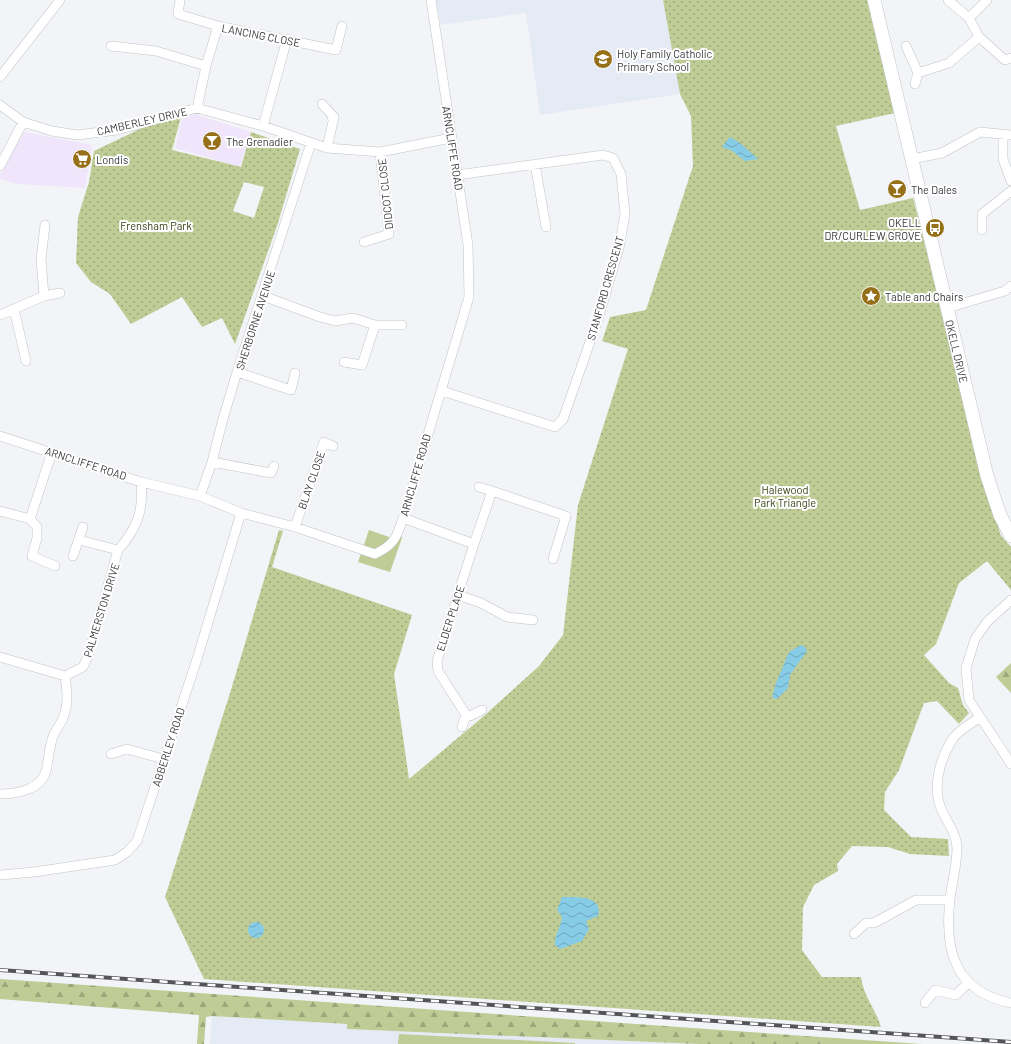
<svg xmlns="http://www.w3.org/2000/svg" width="1011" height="1044" viewBox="0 0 1011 1044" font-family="Barlow,sans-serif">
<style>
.commercial{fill:#f0e5fa}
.built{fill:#e5ebf5}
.grass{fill:#bfcc95}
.forest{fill:url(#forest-firs)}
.park{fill:url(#park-dots);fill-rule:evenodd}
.water{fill:url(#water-waves)}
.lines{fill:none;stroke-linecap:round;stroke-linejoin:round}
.street-casing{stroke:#c1c3c6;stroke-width:10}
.secondary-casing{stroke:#c1c3c6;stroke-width:14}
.street{stroke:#fff;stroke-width:9}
.secondary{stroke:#fff;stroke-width:13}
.rail-casing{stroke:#555557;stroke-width:4}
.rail{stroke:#fff;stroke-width:2.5;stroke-dasharray:8;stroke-linecap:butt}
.labels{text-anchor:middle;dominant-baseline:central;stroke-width:4;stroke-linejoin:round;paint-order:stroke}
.street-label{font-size:11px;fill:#39393b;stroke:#fff}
.poi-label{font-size:11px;fill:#39393b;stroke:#fff;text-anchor:start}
.park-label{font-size:11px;fill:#384014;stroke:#fff}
</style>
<defs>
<pattern id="forest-firs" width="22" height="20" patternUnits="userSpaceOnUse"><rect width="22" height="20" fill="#bfcc95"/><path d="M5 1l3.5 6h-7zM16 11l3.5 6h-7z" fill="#9ca77b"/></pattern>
<pattern id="park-dots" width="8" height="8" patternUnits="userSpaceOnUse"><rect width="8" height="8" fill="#bfcc95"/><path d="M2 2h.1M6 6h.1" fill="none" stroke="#9ca77b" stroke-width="1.8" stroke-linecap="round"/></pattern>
<pattern id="water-waves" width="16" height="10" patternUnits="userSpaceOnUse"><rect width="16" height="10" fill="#86cce7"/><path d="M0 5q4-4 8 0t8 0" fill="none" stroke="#6fa7bc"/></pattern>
</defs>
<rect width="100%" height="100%" fill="#f2f4f7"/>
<!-- commercial -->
<path class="commercial" d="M194,114l57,18 -11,35 -65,-19 7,-30z
M24,132l68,13 -7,43 -68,-4 -17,-5v-4z"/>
<!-- built -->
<path class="built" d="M436,0h227l17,94 -140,21 -14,-102 -85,12z
M212,1016l135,8v5l352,15h-489z"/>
<!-- grass -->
<path class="grass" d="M399,529l3,9 -12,34 -32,-10 11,-32 26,9z
M399,1034l176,9v1h-177z
M820,1037l102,7h-100z"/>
<!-- forest -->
<path class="forest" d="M1011,663v30l-15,-16z
M0,979l820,58 2,7h-123l-352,-15v-5l-135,-8 -6,1 -2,27h-7l2,-29 -199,-16z"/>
<!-- park -->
<path class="park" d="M663,0h205l27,113 -59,13 24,84 53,-12 82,318 6,20 10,11v43l-24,-29 -28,22 -23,61 -12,11 25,28 9,5 5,17 6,8 -10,11 -22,-23 -13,2 -25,67 -14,22 -1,18 27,27 37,2 1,17 -39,-2 -22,-7 -36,-1 -15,18 1,7 -24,14 -11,22 -1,43 20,27h39c2,18 15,33 20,50l-677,-48 -39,-82 66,-207 48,-160 4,1 -11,36 140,48 -18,59 15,105 76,-64 54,-49 24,-31 15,-130 50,-156 -26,-8 8,-24 36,-7 47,-144 -2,-50 -11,-22z
M181,117l-9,33 69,17 10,-35 49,17 -23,77 -42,118 -13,-26 -20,9 -20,-30 -51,27 -21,-30 -19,-12 -15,-19 2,-46 11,-35 5,-31 50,-24zM244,182l20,5 -10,31 -21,-7z"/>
<!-- water -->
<path class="water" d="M730,137l10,6 18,16 -13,2 -14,-11 -9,-3z
M801,645l4,2 2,4 -17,24 -2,13 -10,10 -3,1 -3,-2 4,-14 13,-31z
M562,897c13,0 42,-2 36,19l-12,5 3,8 -7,12 -22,8 -5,-4c-1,-8 6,-19 7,-28l-5,-7z
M248 930a8 8 0 1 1 16 0a8 8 0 1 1-16 0Z"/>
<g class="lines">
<!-- street casing -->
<g class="street-casing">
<path id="street" d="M180,0l-2,14 40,12 118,24 6,-24
M948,0l21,18 10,19 26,23 6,-2
M969,18l18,-18
M111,46l45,5 50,15
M906,46l12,27 31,-10 30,-26
M0,77l60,-77
M915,84l3,-11
M322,104l12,13
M0,105l23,17 29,9 25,4 40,-5 80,-22 66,18 64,22 53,4 71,-14
M197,108l9,-42 12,-40
M263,126l24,-87
M1003,134v25l8,22
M327,148l7,-31h-2
M912,159l30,-6 38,-21 31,3
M535,164l11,63
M0,166l23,-44
M982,230v-16l29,-23
M364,242l25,-8 -9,-82
M44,296l16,-3
M263,296l57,21 15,4 18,-3 22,7 -13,40 -18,-3
M947,308l58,-17 6,-5
M14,309l12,52
M0,315l44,-19 -3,-36 4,-35
M375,325h27
M237,372l54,18 4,-17
M442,391l113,36 8,-8 35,-100 21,-71 6,-34 -4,-40 -8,-16 -10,-3 -146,20
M0,436l141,46 59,14 41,17 54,14 80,27c19,-9 22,-17 28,-36l66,-221 -1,-52 -37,-245
M212,462l59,11 3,-7
M479,487l13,4
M200,496l12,-34 11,-43 14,-47 74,-229
M0,511l30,8 22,-67
M403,518l71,26 18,-53 74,25 -13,43
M30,519l7,8v11l-5,18 23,10
M295,527l29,-85 9,4
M79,540l39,10
M474,544l-37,117 1,10 28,44 4,1 12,-6
M73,556l10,-29
M458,595l23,8 26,14 26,3
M1011,600l-24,22 -12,17 -9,29 3,32 42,64
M0,657l65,19
M980,717c-8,6 -23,14 -28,23 -12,19 -19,45 -12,66 5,14 17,27 17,42 0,17 -5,34 -7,51 -6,52 5,93 61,104
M462,727l4,-12
M111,754l16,-5 36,10
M0,794c16,0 41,-4 46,-23 3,-12 3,-26 8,-37 2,-5 7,-10 9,-16 6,-14 4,-28 2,-42l18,-9 5,-11 30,-106c19,-21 26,-40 23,-68
M0,875l34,-3 81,-12 12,-8 10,-11 60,-182 44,-146
M854,934l12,-11h8l42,-23h34
M925,1003l10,-13 21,5 12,-12"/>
</g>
<!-- secondary casing -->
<g class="secondary-casing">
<g id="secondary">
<path id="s1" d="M874,0l113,476 13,39 11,21"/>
</g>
</g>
<!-- street -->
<use href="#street" class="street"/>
<!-- secondary -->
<use href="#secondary" class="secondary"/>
<!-- rail casing -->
<g class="rail-casing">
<path id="rail" d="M0,970l1011,72"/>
</g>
<!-- rail -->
<use href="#rail" class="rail"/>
</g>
<!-- icons -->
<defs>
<g id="school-disc" transform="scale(1)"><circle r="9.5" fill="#957019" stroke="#fff"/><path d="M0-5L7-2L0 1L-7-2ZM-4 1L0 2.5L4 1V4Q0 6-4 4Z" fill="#fff"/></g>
<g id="bar-disc" transform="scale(1)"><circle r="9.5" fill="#957019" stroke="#fff"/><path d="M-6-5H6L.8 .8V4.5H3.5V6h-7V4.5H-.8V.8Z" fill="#fff"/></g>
<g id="supermarket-disc" transform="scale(1)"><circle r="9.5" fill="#957019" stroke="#fff"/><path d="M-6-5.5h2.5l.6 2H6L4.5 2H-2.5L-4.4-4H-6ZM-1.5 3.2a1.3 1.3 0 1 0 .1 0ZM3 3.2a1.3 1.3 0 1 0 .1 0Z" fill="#fff"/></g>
<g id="bus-disc" transform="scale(1)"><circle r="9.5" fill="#957019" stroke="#fff"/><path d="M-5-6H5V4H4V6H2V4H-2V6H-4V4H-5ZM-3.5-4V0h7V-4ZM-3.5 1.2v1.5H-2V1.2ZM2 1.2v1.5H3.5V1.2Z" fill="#fff"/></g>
<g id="sight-disc" transform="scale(1)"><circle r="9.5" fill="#957019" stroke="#fff"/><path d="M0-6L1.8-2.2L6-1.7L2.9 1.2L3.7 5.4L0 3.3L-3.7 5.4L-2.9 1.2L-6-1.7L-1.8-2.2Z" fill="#fff"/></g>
</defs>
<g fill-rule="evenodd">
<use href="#school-disc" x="603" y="59"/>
<use href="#bar-disc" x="212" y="141"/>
<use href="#supermarket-disc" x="82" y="159"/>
<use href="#bar-disc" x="897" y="189"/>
<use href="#bus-disc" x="935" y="228"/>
<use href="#sight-disc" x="871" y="296"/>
</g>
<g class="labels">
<!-- street labels -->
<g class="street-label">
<text transform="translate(261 35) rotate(11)">LANCING CLOSE</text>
<text transform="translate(142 121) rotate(-13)">CAMBERLEY DRIVE</text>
<text transform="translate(453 148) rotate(81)">ARNCLIFFE ROAD</text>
<text transform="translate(385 194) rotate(-96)">DIDCOT CLOSE</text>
<text transform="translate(605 288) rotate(-74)">STANFORD CRESCENT</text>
<text transform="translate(255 320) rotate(-72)">SHERBORNE AVENUE</text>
<text stroke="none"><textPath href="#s1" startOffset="361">OKELL DRIVE</textPath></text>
<text transform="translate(86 463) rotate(18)">ARNCLIFFE ROAD</text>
<text transform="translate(415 475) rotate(-74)">ARNCLIFFE ROAD</text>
<text transform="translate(311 480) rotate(-71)">BLAY CLOSE</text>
<text transform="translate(101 610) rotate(-73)">PALMERSTON DRIVE</text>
<text transform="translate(450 618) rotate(-72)">ELDER PLACE</text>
<text transform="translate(168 747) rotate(-72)">ABBERLEY ROAD</text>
</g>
<!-- poi labels -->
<g class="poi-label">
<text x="617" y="53">Holy Family Catholic<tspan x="617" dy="13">Primary School</tspan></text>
<text x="226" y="141">The Grenadier</text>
<text x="96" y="159">Londis</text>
<text x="911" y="189">The Dales</text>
<text x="921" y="222" text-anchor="end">OKELL<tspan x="921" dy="13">DR/CURLEW GROVE</tspan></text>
<text x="885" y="296">Table and Chairs</text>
</g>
<!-- park labels -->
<g class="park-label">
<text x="156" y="225">Frensham Park</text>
<text x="785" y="489">Halewood<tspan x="785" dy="13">Park Triangle</tspan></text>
</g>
</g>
</svg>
